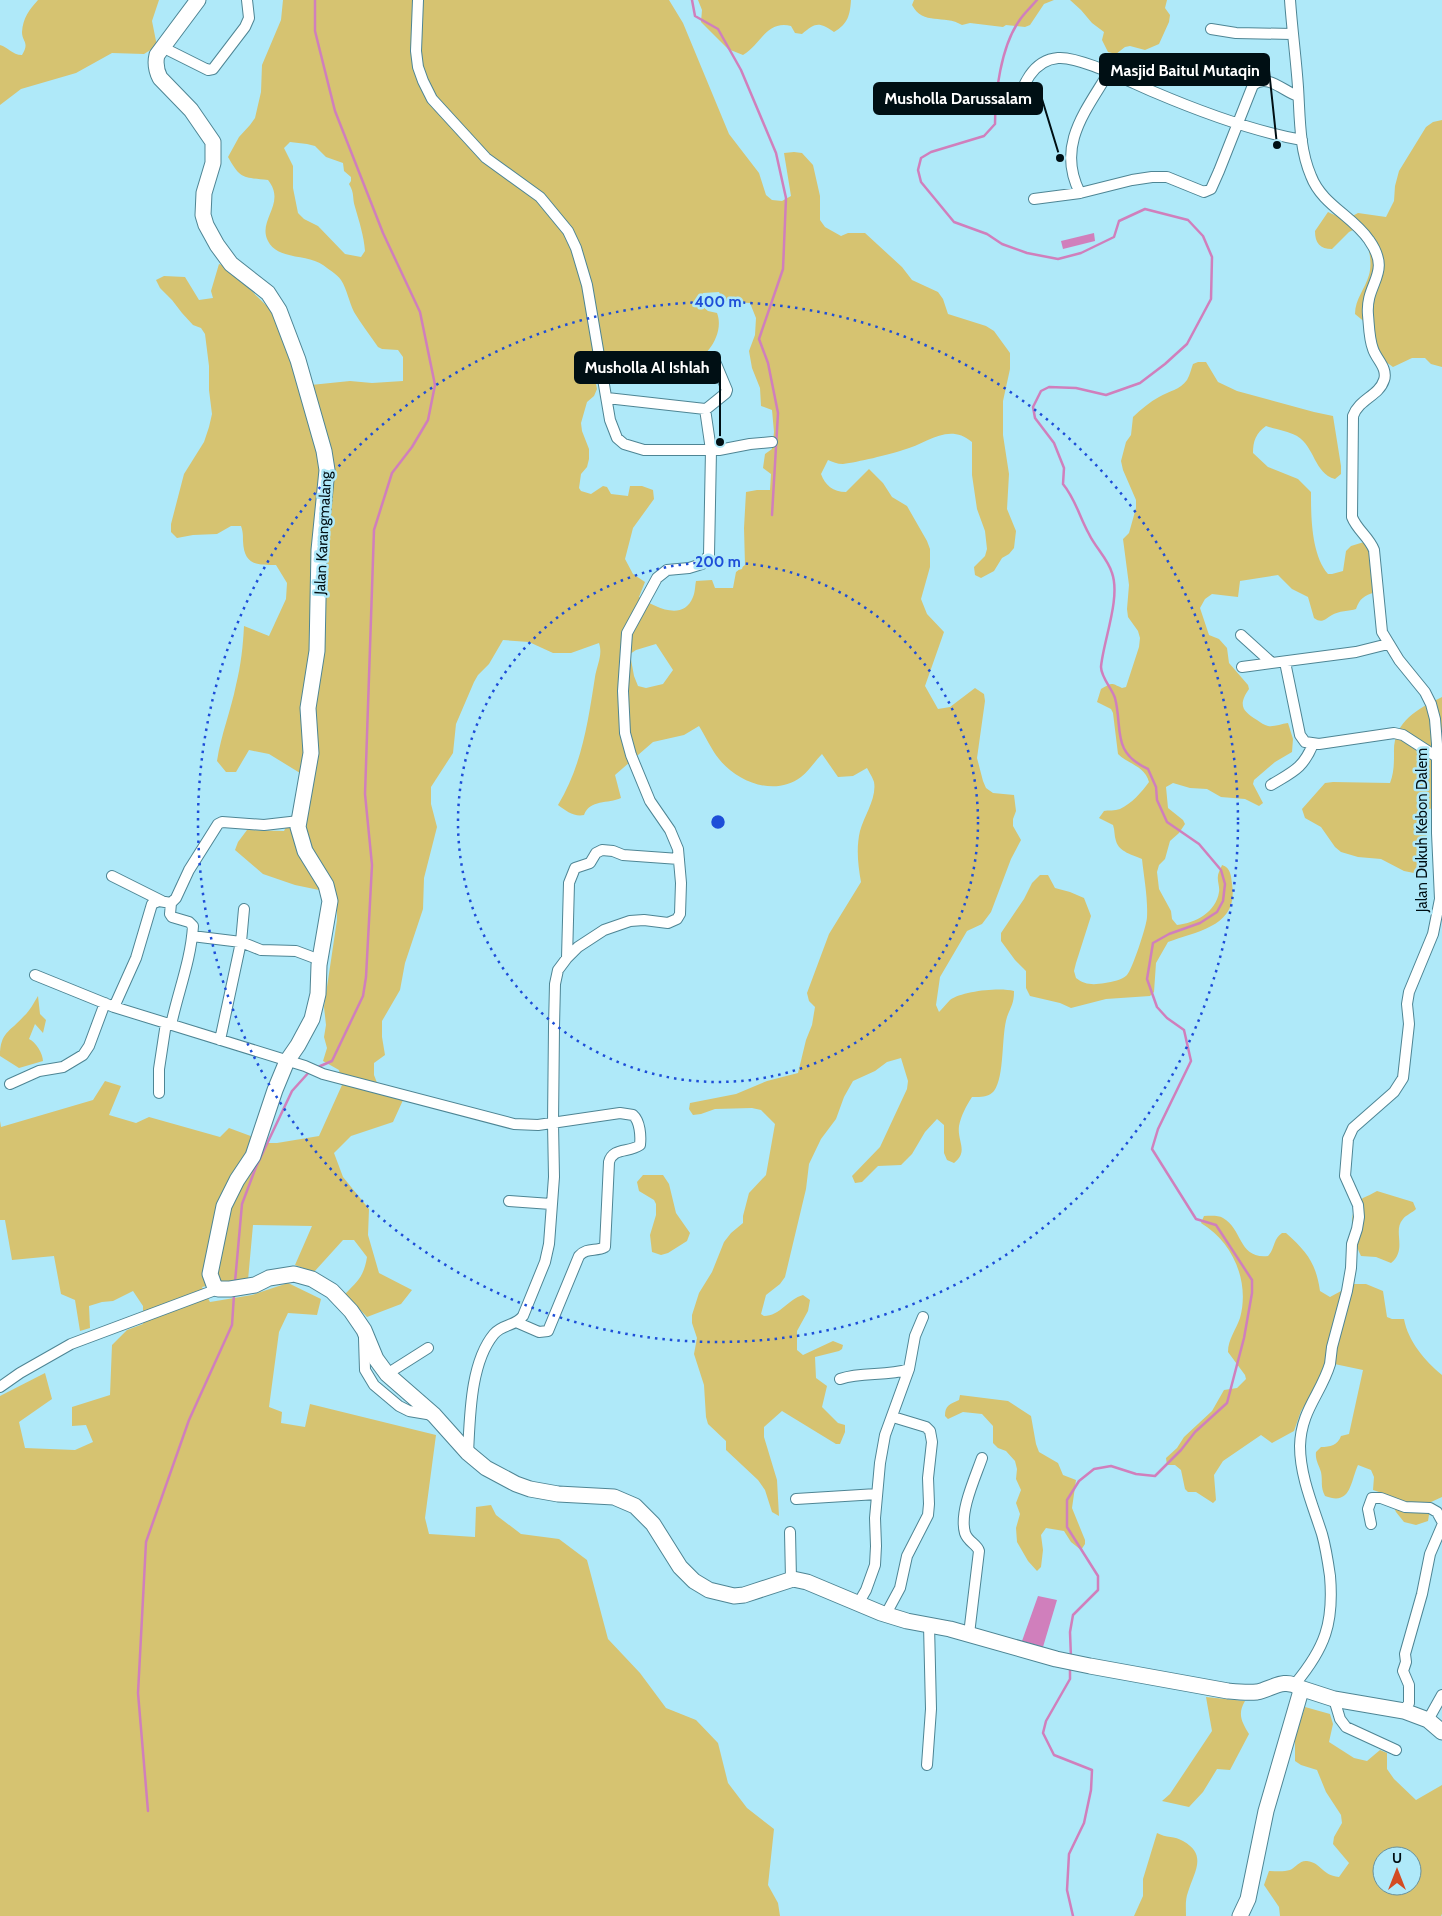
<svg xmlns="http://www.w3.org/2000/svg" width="1442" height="1916" viewBox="0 0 1442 1916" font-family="Cabin,sans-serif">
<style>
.green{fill:#d6c371;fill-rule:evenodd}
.water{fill:#d07fbc}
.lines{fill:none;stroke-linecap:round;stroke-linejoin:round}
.stream{stroke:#d07fbc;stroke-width:2.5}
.street-casing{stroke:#4e8594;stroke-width:12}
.secondary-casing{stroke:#4e8594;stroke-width:17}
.street{stroke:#fff;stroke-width:10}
.secondary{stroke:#fff;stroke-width:15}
.ring{fill:none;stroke:#1d4ed8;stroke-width:2.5;stroke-dasharray:2.5 5}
.labels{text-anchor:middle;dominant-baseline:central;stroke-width:5;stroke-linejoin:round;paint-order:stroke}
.street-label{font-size:15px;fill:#000f14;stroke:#afe9f9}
.centre{fill:#1d4ed8;stroke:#afe9f9;stroke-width:2.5}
.ring-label{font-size:15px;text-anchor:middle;font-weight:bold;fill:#1d4ed8;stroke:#afe9f9;stroke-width:5;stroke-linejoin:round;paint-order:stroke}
.leader{fill:none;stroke:#000f14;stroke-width:2}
.callout-dot{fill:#000f14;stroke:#afe9f9;stroke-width:2}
.callout{fill:#000f14;stroke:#000f14;stroke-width:2}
.callout-label{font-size:16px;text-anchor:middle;font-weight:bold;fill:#fff}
</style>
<rect width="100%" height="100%" fill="#afe9f9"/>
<!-- green -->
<path class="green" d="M38,0h121l-7,21 5,25 -13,8 -32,-1 -36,20 -55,16 -21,16v-60c8,2 12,10 22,10 8,-13 0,-13 0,-23 1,-14 7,-22 16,-32z
M283,0h386l14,23 46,111 30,39 7,22 6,5 10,1 9,-5 -7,-43 10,-1 8,1 11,12 7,31v24l5,7 16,9 7,-3h17l37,34 10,13 26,12 5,7 5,15 38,12 8,5 16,22v16l-7,32v34l6,39 -2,35 9,22 -2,17 -5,6 -7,4 -8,13 -13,7 -6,-3 -1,-8 11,-11 2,-7 -2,-18 -8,-22 -5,-34v-33c-24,-20 -45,2 -69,8 -15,5 -45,12 -60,14 -6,0 -10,-2 -15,-4l-7,14c4,11 12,18 25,18l23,-23 14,14 9,14 15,9 20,35 3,8v18l-9,32 6,15 17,18 -19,54 13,23 12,-2 25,-19 9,6 1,7 -8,57 6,23 3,7 7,5 21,2 2,16 -3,8v7l8,14 -10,19 -20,53 -9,12 -15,7 -27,46 -4,28 3,7c3,-3 7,-8 11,-12 12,-9 50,-13 64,-9 0,13 -3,15 -7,26 -6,19 -2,59 -13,74 -6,7 -15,6 -22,6 -6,9 -11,19 -13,29 -2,16 10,25 -5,37l-7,-3 -3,-7v-28l-7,-6 -12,13 -13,22 -11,11 -23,1 -16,16 -7,1 -3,-7 28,-29 27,-58 1,-8 -7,-23 -14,4 -12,9 -22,10 -9,16 -8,22 -15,20 -12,25 -3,25 -21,88 -5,7 -14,11 -5,19 3,2c16,0 24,-17 39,-21l7,5 -2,11 -11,20v19l6,5 30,-14 10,4 -1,4 -3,2 -24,6 1,21 11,8 -5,21 16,16 7,2v7l-5,12h-4l-54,-33 -18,16v10l13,43 2,36 -7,-4 -7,-22 -7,-10 -32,-30v-9l-18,-17 -2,-7 -2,-32 -10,-31 3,-16 -5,-15v-8l7,-22 13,-21 12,-30 7,-9 12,-10v-7l6,-23 17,-18 9,-51 -14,-14 -9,-2 -37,1 -14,5 -8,1 -4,-6 1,-6 46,-9 31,-13 31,-8 8,-33 6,-15 3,-18 -6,-6 -2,-8 22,-59 32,-52c-3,-17 -5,-34 -1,-51 4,-15 17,-33 14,-49 -1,-4 -5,-10 -7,-14l-14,8 -15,1 -16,-23c-7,7 -13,17 -21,23 -26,20 -64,5 -82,-18 -8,-10 -13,-22 -20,-33l-15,9 -31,7 -38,33 6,23c-13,6 -31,1 -37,17 -10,2 -18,-4 -26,-10 24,-40 30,-83 37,-128 2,-12 8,-22 4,-34l-28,10h-18l-24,-11 -26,-2 -14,24 -11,11 -4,7 -18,42 -3,29 -22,34v17l6,23 -13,51 -1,31 -18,54 -5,27 -18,31v16l3,18 -11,8v12l7,18 23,5 -11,24 -42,14 -17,17 9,24 26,32 -1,26 11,38 33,17 -11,14 -34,13 -22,-23c13,-13 19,-18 22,-37l-13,-17h-11l-29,32 -19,-7 17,-39 -59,-1 -5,55 -28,3 -18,4 8,15 42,-7 36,-12 33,16 -4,16 -29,-2 -9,19 -10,75 13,5 -1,11 24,4 5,-23 126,31 -11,83 4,16 46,3 1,-30 15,-2 5,10 25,19 38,5 28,21 21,79 32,34 26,35 30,12 22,23 10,40 19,25 27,21 -6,56 10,18 2,13h-780v-520l45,-23 7,26 -33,23 6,26 50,2 18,-8 -7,-17 -14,1v-19l38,-12 2,-50 15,-15 16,-6v-18l-10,-15 -20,10 -11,1 -13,4 1,22 -10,3 -5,-31 -14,-6 -7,-38 -42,4 -7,-40h-5v-99l1,6 92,-27 12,-19 16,5 -12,29 27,8 13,-6 71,20 9,-9 27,10 8,5h13l42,-7 23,-51 -3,-15 -16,-9 4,-13 -3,-11 2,-12 -2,-18 13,-87v-12l-18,-18 -24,-5 -32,-11 -28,-24 3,-8 9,-12 37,1 10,-20 6,-38 -31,-19 -20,-4 -13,22h-10l-9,-11c4,-26 14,-51 19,-76 5,-20 7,-39 8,-59l25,10 17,-37 1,-16 -11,-18c-20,0 -32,0 -33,-24 0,-6 0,-9 -2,-15h-10l-14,8 -24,1 -16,3 -6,-6v-8l13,-50 20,-32 5,-15 3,-13 -3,-24v-24l-4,-32 -4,-6 -8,-3 -11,-12 -10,-13 -12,-12 -4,-8 8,-4 21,1 14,23 14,-2 -2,-7 8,-27 8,3 44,43 30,76 49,-5 22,2 31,-2v-24l-5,-7 -16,-1 -4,-2c-8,-12 -17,-23 -24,-35 -5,-10 -7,-23 -13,-32 -4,-6 -13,-11 -18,-15 -15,-11 -46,-5 -55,-24 -11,-21 19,-37 0,-61 -25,-3 -27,0 -40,-23l11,-20 11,-12 5,-7 6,-26 1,-27 19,-45zM290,142l17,2 8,2 11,11 17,6 1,8 7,6v4l-2,3c6,10 3,14 6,23 4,14 9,29 10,44l-4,6 -16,-3 -27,-28 -14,-7 -6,-6 -5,-25v-22l-9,-18zM719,292l3,7 7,3 21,1 6,15 -1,17 -6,16 3,17 8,20 1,18 11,4 2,22 -2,17 -7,5 -2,14 8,6 -1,16h-13l-11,2 -2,36 1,37 -9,7 -3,16h-18l-3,-8 -16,1c-1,5 -1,12 -3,16 -10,25 -38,10 -54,0l6,-15 -12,-8 -8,-15 8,-31 21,-29 -1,-9 -11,-4h-12l-2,10 -17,-2 -4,-7 -4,-1 -12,8 -10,-3 -2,-3 2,-14 6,-7 2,-8v-10l-7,-18 -1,-8 6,-21 7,-6 3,-7 -5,-26 16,-5 7,10 20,3 26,1 6,-11c7,-2 11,3 19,2 20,-1 39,-30 31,-50l-9,-2 -6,-5 -2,-5 3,-8zM656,644l17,26 -10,14 -17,4 -8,-2 -4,-10 -4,-22 6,-4z
M698,0h153c-1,15 -3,24 -17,32 -15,-10 -18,-10 -32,2l-7,-1 -4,-7c-25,-6 -31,20 -48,29l-15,-6 -27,-27 1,-12z
M914,0h140l-10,4 -14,21 -5,2 -19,-2 -3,2 -33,-4 -8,2c-18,-11 -39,1 -50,-20z
M1070,0h97l-2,8 5,7 -1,7 -10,22 -14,6 -15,-4 -5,1 -9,7 -8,-2 -6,-12 2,-8 -12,-9 -11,-13z
M1442,120v247l-11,-3 -6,-6h-13l-19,9 -14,-10 -7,-29 -17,-14c0,-15 10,-25 14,-39 4,-14 0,-40 -16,-45l-4,2 -17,17c-12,0 -17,-6 -17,-18l13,-19 17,8 13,-7 28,4 8,-16 1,-15 4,-15 27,-44 7,-5z
M1198,362h8l12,20 19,9 77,21 19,4 8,50v8l-6,5c-21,-6 -20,-32 -38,-43 -9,-5 -22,-7 -31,-10 -10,7 -13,15 -13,27l15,14 30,12 13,13c0,24 0,62 17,82h4l11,-3 3,-20 5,-5 13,-4 7,10 4,40c-11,4 -15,6 -19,17 -6,2 -18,2 -24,6 -7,4 -10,9 -18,3l-6,-21 -16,-8 -14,-14 -38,6 -2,16 -26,-3 -7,5 -5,9 9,27 10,4 8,9 2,15 19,22 1,4c-11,16 -7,22 8,31 4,3 7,5 11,6 6,1 13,-2 20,-3l5,16 -1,13 -17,10 -21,18 -1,4 10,19 -4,3 -14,-7 -24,-2 -14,-8 -17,-1 -17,-5 -7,4 2,21 15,12 2,4 -6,9 -9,8 -5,18 -6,6 -2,7 2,17 12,22 1,8 5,6c19,-2 39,-13 42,-33 1,-5 -2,-11 -1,-16 0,-3 3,-8 4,-11 9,3 9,11 10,19 7,42 -34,47 -64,58l-12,21 -2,29 -4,4 -44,3 -35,9 -11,-5 -30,-7 -4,-8v-17l-11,-11 -14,-19v-8l23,-34 8,-16 8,-8h8l7,13 15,4 14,6 7,18 -15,47 -2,8 2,7c9,7 17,7 29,5 7,-1 17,-3 22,-8 5,-5 20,-50 20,-58 1,-19 -3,-39 -5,-58 -9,-4 -23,-7 -26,-18 -2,-5 -1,-11 -3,-16l-14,-7 5,-7c4,-1 11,0 16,-2 11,-5 22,-17 29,-27 -4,-16 -21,-18 -31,-28l-5,-41 -2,-4 -14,-7 4,-13c12,-7 10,-6 21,-1l4,-1 13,-40 1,-9 -2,-7 -10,-14 -1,-8 2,-24 -6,-46 6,-6 7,-25v-8l-13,-30 -2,-9 5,-19 5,-7 2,-18c8,-8 17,-15 26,-20 10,-6 21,-7 28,-17 3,-5 4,-11 6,-16z
M1442,697v111l-16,1 -3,4 6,39 -1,9 -4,7 -10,5 -10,-2 -23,-12 -23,-2 -17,-5 -6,-5 -14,-20 -16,-9 -3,-9 23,-26 8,-1 57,1c4,-10 4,-20 4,-30 -1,-32 24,-44 48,-56z
M38,996l2,18 6,6 -3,13 -8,-9 -6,15c7,3 14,15 14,22l-24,7 -19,-12c0,-24 10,-24 24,-40 6,-5 10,-14 14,-20z
M643,1175h20l6,9 7,29 14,20 -3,8 -19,12 -7,2 -9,-3 -2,-17 6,-20v-11l-2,-4 -15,-9 -2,-9z
M1377,1191l36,11 3,7c-4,4 -10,6 -13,10 -11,12 5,30 -12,44l-15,-6 -15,-1c-8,-16 -16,-45 2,-58 4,-2 9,-4 14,-7z
M1204,1216c6,0 14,-1 19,2 20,11 15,41 45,38 7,-7 5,-17 14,-23h4c21,19 30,30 34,58l10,6 24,-13h12l17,7 4,26 5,2h12c4,22 21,42 38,56v122l-11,5 -3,19 -12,4 -12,-3 -8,-10 -8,-17 -15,-5 1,-13 -3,-7 -13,-5c-8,18 -7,41 -33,31 -5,-10 -2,-14 -4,-24 -2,-7 -6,-12 -5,-20l5,-5c9,0 17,-2 20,-11l8,-2 14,-64 -38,-8 -10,27 -14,22 -7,20 -22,12 -11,-8 -38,26 -9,14 2,25 -3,3 -17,-11h-8l-3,-3 -4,-19 -6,-5h-8l-1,-7 11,-10 7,-11 28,-26 12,-21 13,-2 9,-9 -1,-4 -17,-23c0,-13 8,-22 12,-34 10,-36 -7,-76 -39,-95z
M960,1395l48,6 23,15 5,28 3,8 19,11 5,12 13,5 -4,28 13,32v4l-4,6 -10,-8 -7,-11 -18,-3 -5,7 2,15 -2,17 -4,4 -9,-10 -11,-19 -1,-14 4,-14 -4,-11 5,-13 -5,-11 1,-10 -2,-8 -9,-10 -8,-3 -5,-5v-17l-11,-12 -19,-2 -15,7 -3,-3c0,-11 5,-12 14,-16z
M1206,1697l39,4c-8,13 -3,21 4,33l-19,36 -13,-1 -14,23 -14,15 -27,-6 8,-7 42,-63z
M1305,1707l25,7 3,10 -4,18 25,16 13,3 13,-11 7,3v16l7,10 22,21 26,-15v129l-1,2h-161l-1,-9 -15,-22 5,-14c6,0 15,1 21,-1 6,-3 10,-10 17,-9 15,2 14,14 32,16l10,-14 -16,-19 1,-7 8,-14 -1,-8 -15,-23 -9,-22 -16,-5 -6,-4v-24zM1382,1856h30v30h-30z
M1157,1833c9,5 18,3 26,8 25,14 11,31 5,51 -3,8 -2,16 -2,24h-52l9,-20v-17z"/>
<!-- water -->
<path class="water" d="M1094,233l1,8 -32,8 -2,-8z
M1038,1596l19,4 -14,47 -21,-6z"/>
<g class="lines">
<!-- stream -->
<path class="stream" d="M315,0v31l20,80 48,122 37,79 15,73 -7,35 -16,27 -20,26 -18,57 -9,264 7,71 -6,112 -3,19 -31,65 -14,6
M692,0l3,16 23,13 23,41 35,83 10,45 -3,71 -24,70 9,24 10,50 -6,102
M1037,0c-6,7 -13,13 -18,21 -18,26 -24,72 -24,103l-11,12 -53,16 -10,6 -3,12 3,12 33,40 33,12 15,10 25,9 31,6 23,-6 33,-16 5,-16 26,-12 43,11 15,16 9,21 -1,42 -24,45 -22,20 -25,19 -34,12 -30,-7 -27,-1 -8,4 -8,16 2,11 19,25 10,25 -1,16c13,16 16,32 26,50 6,13 19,25 23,39 9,25 -9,69 -11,94 0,10 11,22 14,31 8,31 -4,54 33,71l8,18 1,13 10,22 32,22 22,26 4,14 -2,17 -6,11 -17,11 -31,11 -16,9 -6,36 10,28 10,11 17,12 7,31 -33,68 -6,20 44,70 20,6 36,55v13l-8,45 -17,65 -32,29 -14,18 -26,26 -19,-2 -25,-8 -17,3 -15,12 -12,19v27l31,49v14l-25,25 -3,17 1,26
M235,1282l7,-78 14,-37 36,-76 18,-20
M1070,1668v11l-24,42 -3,12 11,22 38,15 -1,20 -7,33 -15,31 -2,36 6,26
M148,1811l-10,-118 8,-151 43,-122 43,-95 2,-30"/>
<!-- street casing -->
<g class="street-casing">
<path id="street" d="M418,0l-2,51 2,16 5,14 9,18 54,59 54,39 28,34 8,17 11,37 23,135 7,18 7,6 20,6h75l31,-6 22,-2
M1290,0c2,29 6,58 8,87 2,30 1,61 13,89 11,29 42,40 58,64 24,34 -4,42 -1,75 1,10 1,24 5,34 3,10 15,19 11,31 -5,16 -25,19 -31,36l-1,101c5,13 17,20 22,33l8,82 17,28 26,32 6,12 4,15 2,25v89l3,66 -7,35 -24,58 -2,12 2,20 -6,54 -9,14 -41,36 -5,11 -3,37 13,29 1,12 -2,12 -5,15 -1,24 -4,23 -15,56 -2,17c-9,30 -29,46 -30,82 0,30 13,60 22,88 4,14 6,28 8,42 4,47 -5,72 -35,108
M1211,29l25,4 56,1
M162,47l46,23 5,-1 32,-42 4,-9 -2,-18
M1018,107c3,-21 15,-47 40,-49 22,-2 74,25 96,34 47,20 97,39 148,48
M1080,193c-24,-47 5,-81 29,-121
M1034,199l46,-6 52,-13 20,-3h15l37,15 7,-3 8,-18 34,-86c15,-12 31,7 45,11
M705,410l21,-17 1,-3 -13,-31
M1241,635l31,28
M1285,662l15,73 5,7 14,2 75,-11 9,2 34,22
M1242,667l114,-15 32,-8
M1271,785c21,-13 32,-16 42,-41
M112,876l50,25
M192,936l49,6 20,8 35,1 24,9
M567,958l2,-75 6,-15 15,-5 6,-10 6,-3 11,1 10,4 56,4
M35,975l79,32 191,59 18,8 191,50 24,1 82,-12 13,2c7,6 8,21 7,30 -11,8 -27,2 -31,17l-4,85c-9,5 -18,0 -26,9l-31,75 -9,1 -23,-10
M114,1007l22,-49 16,-54 7,-3 12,2
M171,1025c7,-33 20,-65 22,-99l-4,-4 -17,-5 -2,-3 1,-11 5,-5 13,-28 29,-46 4,-2 42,3 35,-4
M220,1040l21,-98 3,-33
M10,1084l29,-13 24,-4 20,-12 6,-9 16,-43
M159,1093v-24l7,-46
M509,1201l42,3
M364,1338l1,32 9,15 25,21 10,5 24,4
M387,1374l41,-26
M840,1379c23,-8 46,-2 69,-10
M0,1387l20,-14 51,-29 147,-55
M468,1453c2,-36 2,-90 26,-119 8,-10 22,-8 29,-18l22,-54 4,-18 5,-67 -1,-54 1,-96 1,-43 3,-14 9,-12 11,-11 26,-17 26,-9 14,-1 24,3 9,-4 3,-5 1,-31 -3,-34 -8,-19 -20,-29 -19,-46 -6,-22 -2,-42 4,-58 30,-55 10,-8 22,-2 13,-4 7,-9 2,-105 -6,-41 -98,-11
M796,1499l81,-5
M1371,1524l-3,-15 4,-11h9l24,9 25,1 7,4 5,9
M790,1532l1,47
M858,1604l8,-14 9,-25 1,-19 -1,-28 5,-55 5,-28 24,-66 6,-33 8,-19
M886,1614l14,-26 7,-32 21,-41 1,-11 -1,-26 4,-36 -2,-11 -4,-4 -33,-10
M969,1634l10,-83c-2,-7 -11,-9 -14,-18 -6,-21 10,-55 17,-75
M1334,1699l6,20 6,8 50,23
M1404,1711l5,-8v-18l-6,-14 3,-9 -1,-8 17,-60 8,-40 12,-28
M1428,1720l14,-25
M927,1765l4,-56 -2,-84"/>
</g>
<!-- secondary casing -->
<g class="secondary-casing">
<path id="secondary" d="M198,0l-41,55c-2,8 -1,15 3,23l31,32 22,32v21l-9,30 -1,22 3,10 11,20 14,19 37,29 11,17 19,50 26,91 3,19 -8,80 -2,101 -9,57 3,45 -13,74 7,24 21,34 4,16 -11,64 -1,29 -6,25 -14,26 -11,16 -12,29 -22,66 -16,24 -13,26 -14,68 4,11 4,4h12l25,-4 14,-7 25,-4 18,5 20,12 19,20 13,19 12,29 11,15 47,41 34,38 18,15 30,16 14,5 28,5 56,3 21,9 18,18 27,43 14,14 15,9 25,6 10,-1 49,-16 14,3 74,31 26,8 43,8 106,30 34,7 138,25c10,1 19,2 29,1 15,-3 27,-15 43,-4v6l-34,117 -18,88 -8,17
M1300,1688l34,11 70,12 24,9 14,12"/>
</g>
<!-- street -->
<use href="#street" class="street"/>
<!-- secondary -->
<use href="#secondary" class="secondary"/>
</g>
<!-- distance rings -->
<g class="ring">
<circle cx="718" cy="822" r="260"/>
<circle cx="718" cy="822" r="520"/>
</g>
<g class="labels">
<!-- street labels -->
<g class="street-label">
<text transform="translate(323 533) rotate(-87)">Jalan Karangmalang</text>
<text transform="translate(1422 830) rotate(-90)">Jalan Dukuh Kebon Dalem</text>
</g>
</g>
<circle cx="718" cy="822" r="8" class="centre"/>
<g class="ring-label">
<text x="718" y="307">400 m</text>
<text x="718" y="567">200 m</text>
</g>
<!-- callouts -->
<path class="leader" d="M1277 145L1269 70M1060 158L1042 99M720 442L720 368"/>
<g class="callout-dot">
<circle cx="1277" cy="145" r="5"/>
<circle cx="1060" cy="158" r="5"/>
<circle cx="720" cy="442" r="5"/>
</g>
<g class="callout">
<rect x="1100" y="54" width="169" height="31" rx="5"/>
<rect x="874" y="83" width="168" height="31" rx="5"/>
<rect x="575" y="352" width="145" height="31" rx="5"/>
</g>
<g class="callout-label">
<text x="1185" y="76">Masjid Baitul Mutaqin</text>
<text x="958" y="104">Musholla Darussalam</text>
<text x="647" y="373">Musholla Al Ishlah</text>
</g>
<!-- north arrow -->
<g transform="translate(1397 1871)"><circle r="24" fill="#afe9f9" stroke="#69929d"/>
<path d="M0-4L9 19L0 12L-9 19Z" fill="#d34b22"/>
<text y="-8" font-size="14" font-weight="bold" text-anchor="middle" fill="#000f14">U</text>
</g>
</svg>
